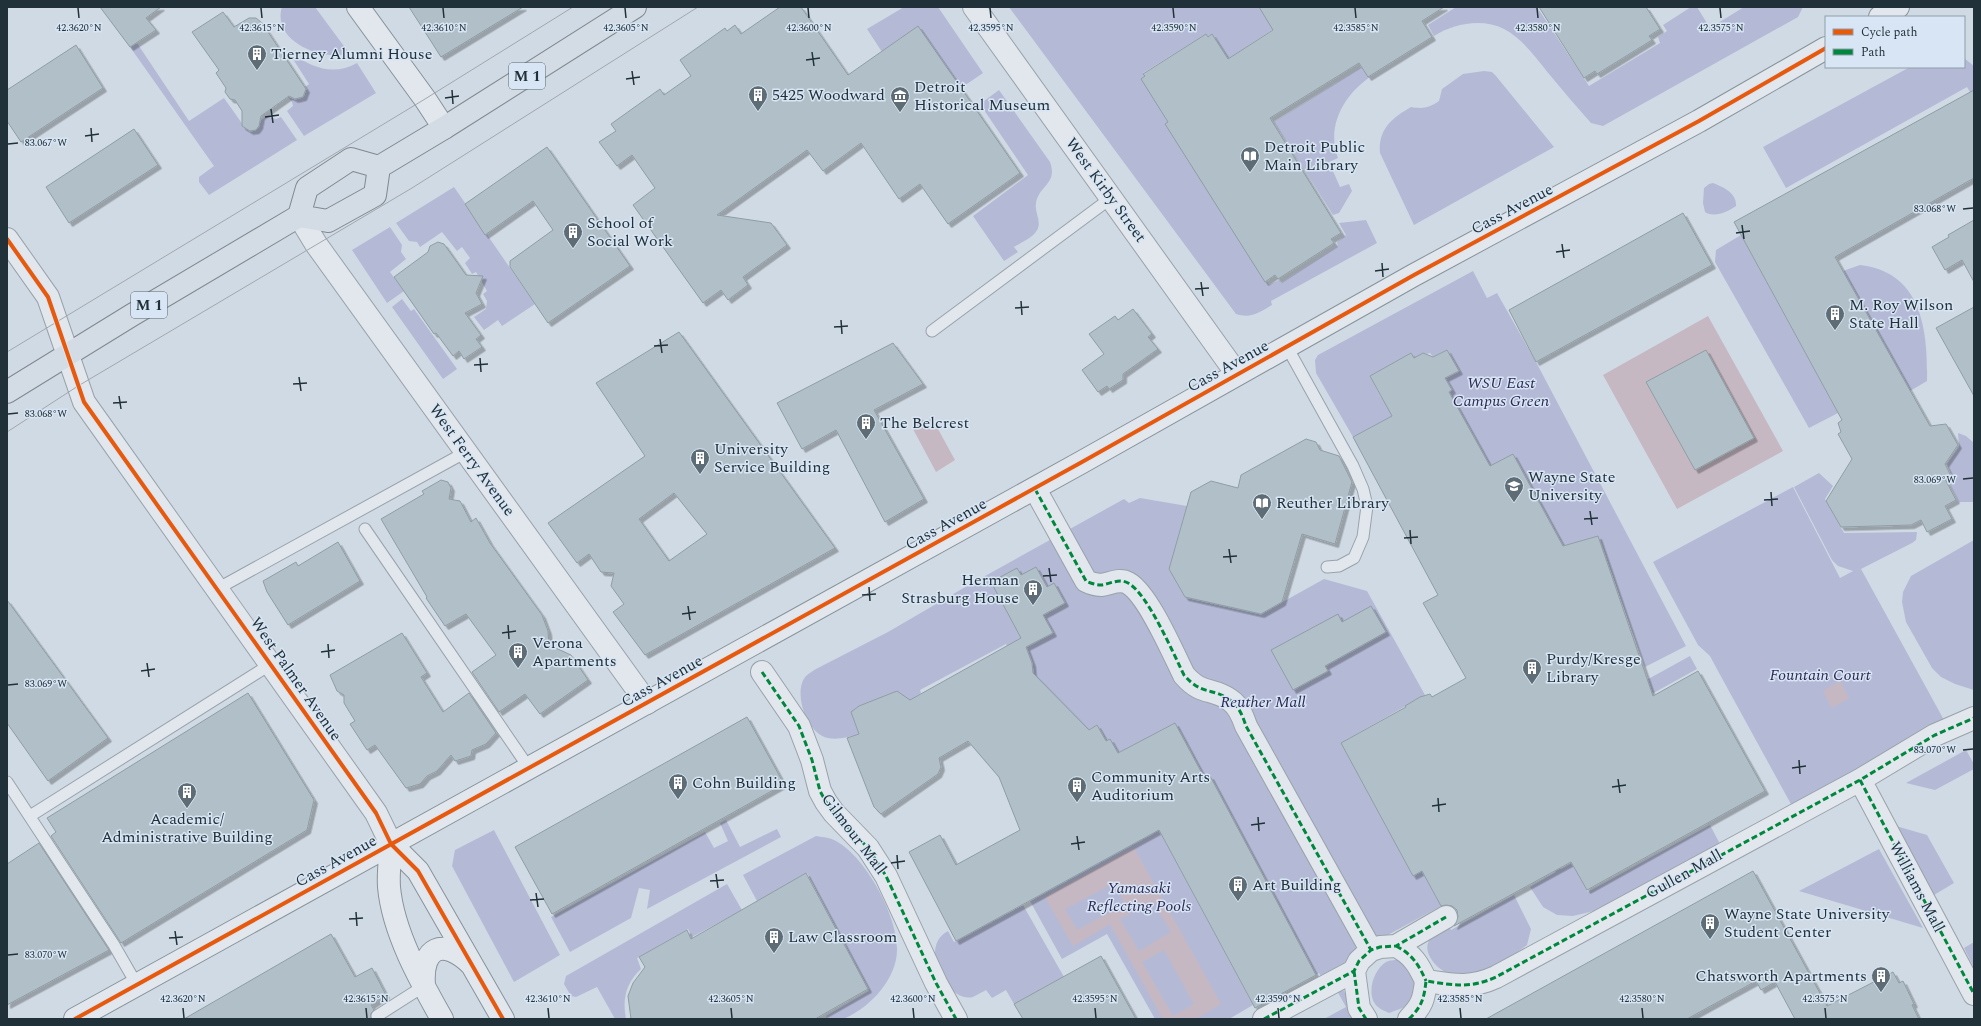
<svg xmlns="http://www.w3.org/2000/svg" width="1981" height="1026" viewBox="0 0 1981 1026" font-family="Spectral,serif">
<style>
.green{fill:#b4bad6}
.water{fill:#c6b8c2;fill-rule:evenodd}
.building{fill:#b1c0c8;stroke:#8f9da4;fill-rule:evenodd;filter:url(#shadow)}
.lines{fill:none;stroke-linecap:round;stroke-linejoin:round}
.lane-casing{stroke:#99a2aa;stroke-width:13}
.street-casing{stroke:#99a2aa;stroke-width:24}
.secondary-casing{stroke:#88929a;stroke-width:24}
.primary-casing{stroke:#80898f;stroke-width:24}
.lane{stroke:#e1e7ec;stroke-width:11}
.street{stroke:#e1e7ec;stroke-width:22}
.secondary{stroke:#e1e7ec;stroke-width:22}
.primary{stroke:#d3dbe4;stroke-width:22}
.tram{stroke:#a1a7ad;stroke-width:1}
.quiet{stroke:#00873e;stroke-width:3;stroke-dasharray:6 3;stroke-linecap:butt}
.cycleway-casing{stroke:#d8e5f4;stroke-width:6}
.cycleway{stroke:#e8590c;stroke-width:4}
.ticks{fill:none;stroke:#213139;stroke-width:1.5}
.labels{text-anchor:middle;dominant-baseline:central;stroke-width:3;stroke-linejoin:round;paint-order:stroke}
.shield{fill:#d8e5f4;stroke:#586771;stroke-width:1}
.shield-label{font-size:15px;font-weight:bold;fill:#213139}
.poi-label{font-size:16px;fill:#213139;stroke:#d8e5f4;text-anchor:start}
.street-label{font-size:16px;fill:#213139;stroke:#d8e5f4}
.park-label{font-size:16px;font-style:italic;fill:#2c2954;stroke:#d8e5f4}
.ticks-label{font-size:10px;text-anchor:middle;fill:#213139;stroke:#d8e5f4;stroke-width:3;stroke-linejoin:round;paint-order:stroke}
</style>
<defs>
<filter id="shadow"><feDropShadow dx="3.5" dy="3.5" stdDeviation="0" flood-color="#0004"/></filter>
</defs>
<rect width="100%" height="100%" fill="#d0dae4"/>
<!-- green -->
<path class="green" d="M282,7h33l34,46c-26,9 -78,-12 -67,-46z
M904,7h34l45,66 -22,15 -43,-61 -36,25 -15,-23z
M1009,7h253l13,21 -47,31 -16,-25 -4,3 -2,-3 -63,39 27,52 -1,1 100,159 10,-5 2,3 57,-37 -1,-4 9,-7 -7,-12 27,-3 11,23 -106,58 1,4c-12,7 -21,14 -36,9z
M1456,7h81l52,79 71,-43 -2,-6 9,-6 -4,-6 28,-18h6l13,21 34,-21h59l-5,10 -195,109 -12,-3c-14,-16 -28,-32 -42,-49 -13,-16 -26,-35 -45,-45 -21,-11 -50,-6 -70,7l-6,-11z
M137,43l52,78 35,-23 22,31c8,3 13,0 14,-8l7,-5 9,3 5,-2 16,23 -88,55 -10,-13v-5l15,-11 -84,-119z
M293,54c20,14 41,22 64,9l19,30 -72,43 -17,-25 6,-5 -1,-4 -4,-5 7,2 8,-2 2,-10 4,-3 -18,-28z
M1964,58l10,8v33l-7,-12 -181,101 -23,-41 147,-80h54z
M1363,66l7,11c-26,18 -44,49 -32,81l-9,4 11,25 9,-3 3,7 -13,22 -6,2 -59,-93z
M1484,71l8,1 4,4 58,71 -140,78 -34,-72c-2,-24 12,-35 31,-46 12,2 18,1 28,-6l3,-12 21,-15z
M999,90l51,72c8,22 -11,23 -14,41 -2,11 8,20 -1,30 -5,6 -15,10 -21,14l4,5 -14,9 -31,-45 55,-41 -48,-71z
M1713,183c10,4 24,10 23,23 -8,6 -22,12 -31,6l-2,-9 1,-15 5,-4z
M454,187l81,117 -33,22 -4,-6 -14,10 -10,-13 12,-8 1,-8 -4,-7 4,-3 -11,-19 -4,2 -7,-11 5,-5 -8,-11 -5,4 -15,-19 -22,15 -3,-5 -8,-1 -13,-18z
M390,227l12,18 -1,7 5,7 -16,13 14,19 -17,12 -35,-53z
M1741,235l97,178 -29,15 -94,-166 1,-12z
M1860,265c62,7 68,65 67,116l-17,10 -67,-120z
M1473,271l14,27 10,-5 39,69 150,284 -41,21 -47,-131 -35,10 -50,-92 -25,14 -39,-76 3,-2 -7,-12 14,-7 -12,-21 -14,7 -3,-4 -3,1 -4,-1 -9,5 -3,-5 -41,23 11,21 4,-2 22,51 -17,-29 -37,20 -37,-64 -1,-13 3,-5z
M402,299l9,12 3,-2 43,60 -14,10 -51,-72z
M1958,433l8,3 8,7v59h-15l-12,-23 5,-3 -5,-12 12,-17z
M1819,473l14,13 -8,13 19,34 73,-1 -1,8 -4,3 -51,26 83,151 -152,86 -74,-135 -8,-15 -12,-11 -45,-83 140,-75 47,91 13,-7 -15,-5 -6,-6 -38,-73z
M1140,498l47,8 -18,63 16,28 76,17 63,-35 43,12 58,104 -84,48 72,133 9,-6 19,36 -88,48 -10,10 -22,12 -2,-3 -3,2 -106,-199 -5,3 -30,-56 -57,30 -12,-12 -9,-16 -8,5 -56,-57 -5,-21 -15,4 -7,-12 -86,46 1,3 -14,10 -6,-9 -6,-2 -39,16 -4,7 7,19c-10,3 -21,6 -31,4 -21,-4 -36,-46 -22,-62 3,-3 7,-5 10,-7l72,-37 79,-46 157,-87 5,4z
M1974,540v150l-19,-6 -14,-7 -9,-9 -26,-46 -4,-20 1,-10 8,-16z
M1690,656l7,13 -183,101 32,71 15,28 11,-6 16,29 122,-67 10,19 -122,66 -25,6 -16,-1 -14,-8 -13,-20 26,-15 -65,-117 121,-56z
M1966,750l8,14v5l-39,21 -29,-7z
M726,820l14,27 37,-18 4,8 -134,72 3,-19 -11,-2 -8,30 -61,34 -19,-35 154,-85 9,16 14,-7 -8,-18z
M1896,826l31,9 27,48 -20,12z
M494,830l66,125 -46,27 -62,-116 3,-16z
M1159,830l94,175 -24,14h-74l-48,-85 -45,25 -32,-58z
M816,836c5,1 12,1 18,4 31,15 64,76 63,110 0,29 -28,59 -54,69 -5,1 -11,0 -16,0l-1,-3 43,-25 -62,-118 -50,28 -14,-26z
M1879,849l44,79 -124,-37z
M727,884l15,26 -50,27 -4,-8 -51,29 4,11c-15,14 -19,30 -15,50h-11l-18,-32 -21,10 -5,-1 -7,-12 2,-8z
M1514,895l17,34 -4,16c-8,7 -48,30 -58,33 -19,5 -53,-23 -38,-40 4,-5 12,-9 18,-12l2,4z
M1023,905l41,72 -50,27 -8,-14 -14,8 -6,-8c-4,2 -9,5 -13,7 -25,7 -56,-50 -25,-66l6,11z
M1974,942v26l-10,-20z
M1401,959c17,19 19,24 7,47l-19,7c-3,-2 -8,-3 -11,-6 -13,-11 -5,-37 8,-45 4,-2 10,-2 15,-3z
M1341,986l12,21 4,12h-33l22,-12 -10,-18z"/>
<!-- water -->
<path class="water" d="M1708,316l75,135 -106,58 -74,-134z
M932,418l23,42 -19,12 -23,-43 4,-3v-5l3,-2 7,2z
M1840,681l9,17 -17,10 -9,-17z
M1134,848l87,156 -25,15h-33l-53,-95 -37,22 -28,-49zM1114,883l11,21 -48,26 -12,-21zM1153,901l18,31 -32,19 -19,-32zM1164,950l30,54 -21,12 -31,-54z"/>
<!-- building -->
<path class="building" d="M100,7h61l-15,11 10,12 -26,17z
M409,7h114l-82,50z
M780,7h21l47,68 70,-49 102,147 -72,51 -28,-40 -21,15 -38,-56 -38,28 -16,-21 -90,65 54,8 16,22 -44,32 5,8 -20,15 -7,-10 -18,13 -70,-98 22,-17 -23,-33 -15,11 -18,-24 17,-11 -5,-7 49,-35 4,6 27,-19 -11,-16 45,-32 2,3 8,-6 6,9z
M1259,7h185l-22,14 10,16 -64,40 -9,-14 -89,55 71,115 -10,6 3,4 -56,36 -3,-4 -10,7 -100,-158 3,-2 -27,-43 4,-3 -2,-2 63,-40 2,3 4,-3 16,25 45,-29z
M1539,7h107l14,22 -11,7 3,4 -55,34 -2,-3 -11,7z
M223,12l11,15 15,-9h7l6,5 44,66 -3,8 -8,2 -6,-3 -28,20 -2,10 -3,4 -6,1 -8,-5v-15l-7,-11 -5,-1 -5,-7 1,-4 -10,-15 3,-3 -27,-38z
M76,45l27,43 -82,54 -14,-21v-31z
M1974,90v88l-139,79 95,169 16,-2 12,21 -13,19 6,12 -6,3 11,21 -11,6 7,13 -25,13 -6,-12 -10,5 -70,2 -15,-26 26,-42 -14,-25 3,-2 -3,-9 4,-3 -108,-198z
M134,129l24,36 -89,58 -23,-36z
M547,147l83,119 -82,57 -38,-56v-6l43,-31 -20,-29 -48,34 -20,-31z
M1683,213l29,52 -176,97 -27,-52z
M1974,220v62l-12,-22 -17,10 -13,-23 17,-10 -1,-2z
M438,242l6,2 22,31 17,1 -7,17 6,11 -17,9 16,22 -5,4 6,8 -18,12 -5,-8 -6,5 -17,-23 -2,1 -40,-57 34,-25 2,-6z
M1974,307v89l-38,-68z
M1133,309l19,25 -4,3 10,12 -35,25v6l-14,9 -2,-3 -9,6 -16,-22 22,-16 -15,-20 26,-18 3,4z
M679,332l156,216 -190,107 -32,-43 11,-8 -13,-18 3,-13 -13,-1 -12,-18 -12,9 -29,-40 97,-67 -49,-73zM674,493l33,41 -38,27 -30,-42z
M893,343l30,41 -49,26 50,89 -39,23 -49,-92 -34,19 -25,-46z
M1447,350l12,21 -14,7 7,12 -3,2 41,74 23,-12 50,92 35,-10 55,160 45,-25 67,120 -178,99 -16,-28 -117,64 4,-9 -1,-7 -5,-4 -6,-1 -5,1 -19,-35 -9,5 -72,-133 65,-36 -1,-1 15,-9 10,-3 2,3 34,-19 -43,-75 15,-8 -85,-158 39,-21 -22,-40 41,-23 3,5 9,-5 10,4z
M1706,350l48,88 -59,32 -49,-88z
M1306,439l10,3 4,8 19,6 13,26 -17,62 -33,-10 -20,68 -21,12 -76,-17 -16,-28 22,-77 20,-11 27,7 3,-13z
M441,480l7,2 3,6 -2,11 11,2 11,21 5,-4 14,25 52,72 6,16 1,14 22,10 17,25 -48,34 -15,-20 -26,18 -27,-40 24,-17 -30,-41 -21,12 -19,-28 1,-1 -46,-78 43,-25 -2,-3z
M338,542l22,39 -72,44 -21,-33 -4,-11 33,-19 2,4z
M1036,567l11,20 7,-4 11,20 -22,12 10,18 -27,14 6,16 1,10 56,57 8,-5 9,16 4,-2 8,14 57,-30 30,56 5,-3 106,199 -61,33 -96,-178 -203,111 -47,-89 31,-17 16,30 64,-35 -21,-53 -31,-36 -29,17 2,9 -3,7 -57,40 -7,-7 -27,-69 12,-4 -8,-22 8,-6 38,-15 13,9 111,-62 -30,-56 26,-14 4,7z
M7,600l101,138 -60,43 -41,-58z
M1371,606l15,26 -61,34 3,5 -35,19 -22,-40 67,-36 4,8z
M402,633l25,40 -6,4 22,35 26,-19 27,40 -10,11 -14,6 -1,6 -16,5 -4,-6 -14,16 -10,5 -7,8 -14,4 -31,-43 -8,5 -17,-26 5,-3 -11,-18v-8l-7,-4 -7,-16z
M248,693l66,107 -7,30 -186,113 -70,-107 5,-4 -9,-14z
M747,717l37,67 -232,130 -37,-67z
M39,843l70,107 -102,55v-141z
M1753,871l74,135 66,-34 6,11 4,-2 11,23 -2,1 7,14h-124l-20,-37 -14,8 -5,-9 -69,38h-201z
M806,873l62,116 -53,30h-184l-3,-23 5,-13 12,-16 -6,-10 48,-27 4,9z
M331,934l24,43 17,-9 14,27 -15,10 3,5 -3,3v6h-187z
M1101,956l35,63h-113l-9,-15z"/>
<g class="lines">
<!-- lane casing -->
<g class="lane-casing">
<path id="lane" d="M932,331l179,-133
M1287,347l66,119 10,23 4,17 -4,31 -9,21 -15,8 -12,1
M365,529l164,239
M217,589l249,-137
M7,782l107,163 23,40
M30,816l241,-152
M377,1016l47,-30"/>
</g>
<!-- street casing -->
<g class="street-casing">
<path id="street" d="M974,7l263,367
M299,216l17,28 331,459
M7,239l41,58 36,105 292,411 15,31
M1035,489l51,92c4,2 10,4 15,4 9,-1 18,-7 27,-2 20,11 45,70 56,92 18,21 28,12 46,25 9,6 13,17 16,26l125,224
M762,672l37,54 13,34 8,31 6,11 8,11 34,35 18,28 50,107 20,36
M1860,780l114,214
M1396,946c16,8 23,19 30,35
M1354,971l5,37 7,11
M1264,1019l90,-48 5,-10 12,-11 9,-3 16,-1 50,-29
M1409,1019c13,-13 15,-20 17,-38 27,4 44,8 70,-4l364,-197 75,-45 39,-17"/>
</g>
<!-- secondary casing -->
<g class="secondary-casing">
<path id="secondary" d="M358,7l67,92 19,29
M1880,17l18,-10
M391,844l27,27 85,148
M391,844c-1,14 -3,29 -2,43 4,45 31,93 53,132
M424,985c-3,-38 19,-48 47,-21
M75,1019l1007,-557 332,-187 285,-154 127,-73"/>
</g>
<!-- primary casing -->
<g class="primary-casing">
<path id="primary" d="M299,216l8,-28 44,-29 28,8 65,-39 191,-121
M7,392l125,-77 167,-99 29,5 47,-26 4,-28"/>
</g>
<!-- lane -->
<use href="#lane" class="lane"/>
<!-- street -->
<use href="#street" class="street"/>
<!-- secondary -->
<use href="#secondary" class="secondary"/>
<!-- primary -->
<use href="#primary" class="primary"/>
<!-- tram -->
<path class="tram" d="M7,352l418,-253 148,-92
M7,432l71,-46 334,-198 286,-181"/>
<!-- quiet -->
<path class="quiet" d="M1035,489l51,92c4,2 10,4 15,4 9,-1 18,-7 27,-2 20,11 45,70 56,92 18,21 28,12 46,25 9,6 13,17 16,26l125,224
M762,672l37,54 13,34 8,31 6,11 8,11 34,35 18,28 50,107 20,36
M1860,780l114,214
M1396,946c16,8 23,19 30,35
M1354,971l5,37 7,11
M1264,1019l90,-48 5,-10 12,-11 9,-3 16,-1 50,-29
M1409,1019c13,-13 15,-20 17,-38 27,4 44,8 70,-4l364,-197 75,-45 39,-17"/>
<!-- cycleway casing -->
<g class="cycleway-casing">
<path id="cycleway" d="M7,239l41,58 36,105 292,411 15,31 27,27 85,148
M75,1019l1007,-557 332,-187 285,-154 127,-73"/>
</g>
<!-- cycleway -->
<use href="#cycleway" class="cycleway"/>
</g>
<!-- ticks -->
<path class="ticks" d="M78,8l1,10M261,8l1,10M443,8l1,10M625,8l1,10M808,8l1,10M990,8l1,10M1173,8l1,10M1355,8l1,10M1537,8l1,10M1720,8l1,10M812,52l2,14M806,60l14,-2M632,71l2,14M626,79l14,-2M452,90l1,14M445,98l14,-2M271,109l2,14M265,117l14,-2M91,128l1,14M85,136l14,-2M8,144l10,-1M1963,209l10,-1M1742,225l2,14M1736,233l14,-2M1562,244l2,14M1556,252l14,-2M1382,263l1,14M1375,271l14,-2M1201,282l2,14M1195,289l14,-1M1021,301l1,14M1015,308l14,-1M841,320l1,14M834,327l14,-1M660,339l2,14M654,346l14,-1M480,358l1,14M474,365l14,-1M299,377l2,14M293,384l14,-1M119,396l2,13M113,403l14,-1M8,414l10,-1M1963,479l10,-1M1771,492l1,14M1764,500l14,-1M1590,511l2,14M1584,519l14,-1M1410,530l1,14M1404,538l14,-1M1229,549l2,14M1223,557l14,-1M1049,568l2,14M1043,576l14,-1M869,587l1,14M862,595l14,-1M688,606l2,14M682,614l14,-2M508,625l1,14M502,633l14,-2M328,644l1,14M321,652l14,-2M147,663l2,14M141,671l14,-2M8,685l10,-1M1963,750l10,-1M1799,760l1,14M1792,768l14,-2M1618,779l2,14M1612,787l14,-2M1438,798l1,14M1432,806l14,-2M1258,817l1,14M1251,825l14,-2M1077,836l2,14M1071,844l14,-2M897,855l1,14M891,863l14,-2M716,874l2,14M710,881l14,-1M536,893l2,14M530,900l14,-1M356,912l1,14M349,919l14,-1M175,931l2,14M169,938l14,-1M8,955l10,-1M183,1008l1,10M366,1008l1,10M548,1008l1,10M731,1008l1,10M913,1008l1,10M1095,1008l1,10M1278,1008l1,10M1460,1008l1,10M1642,1008l1,10M1825,1008l1,10"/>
<!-- icons -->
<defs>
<g id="building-pin" transform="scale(1)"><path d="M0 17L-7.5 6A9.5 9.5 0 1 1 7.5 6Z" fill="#5e6c75" stroke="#d8e5f4"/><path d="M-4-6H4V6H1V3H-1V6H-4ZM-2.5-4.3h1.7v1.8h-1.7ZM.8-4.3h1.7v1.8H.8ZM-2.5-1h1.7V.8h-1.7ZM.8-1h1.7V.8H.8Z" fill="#fff"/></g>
<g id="museum-pin" transform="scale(1)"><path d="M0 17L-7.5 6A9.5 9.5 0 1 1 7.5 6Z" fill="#5e6c75" stroke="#d8e5f4"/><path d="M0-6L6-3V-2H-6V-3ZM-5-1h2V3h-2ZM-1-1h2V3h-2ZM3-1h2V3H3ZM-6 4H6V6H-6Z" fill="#fff"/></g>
<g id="library-pin" transform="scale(1)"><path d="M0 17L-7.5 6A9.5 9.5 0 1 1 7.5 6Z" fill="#5e6c75" stroke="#d8e5f4"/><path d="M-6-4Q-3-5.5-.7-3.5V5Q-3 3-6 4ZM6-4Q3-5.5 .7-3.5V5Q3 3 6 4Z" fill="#fff"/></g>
<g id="university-pin" transform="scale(1)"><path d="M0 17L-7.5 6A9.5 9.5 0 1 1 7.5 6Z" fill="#5e6c75" stroke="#d8e5f4"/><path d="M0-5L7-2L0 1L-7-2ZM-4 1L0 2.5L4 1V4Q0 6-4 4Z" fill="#fff"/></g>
</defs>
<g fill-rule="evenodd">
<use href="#building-pin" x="257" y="54"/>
<use href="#building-pin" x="758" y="95"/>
<use href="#museum-pin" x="900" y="96"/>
<use href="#library-pin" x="1250" y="156"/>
<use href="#building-pin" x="573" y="232"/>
<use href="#building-pin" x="1835" y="314"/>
<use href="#building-pin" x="866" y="423"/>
<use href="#building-pin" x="700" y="458"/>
<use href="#university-pin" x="1514" y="486"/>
<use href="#library-pin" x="1262" y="503"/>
<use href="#building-pin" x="1033" y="589"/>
<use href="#building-pin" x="518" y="652"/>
<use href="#building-pin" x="1532" y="668"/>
<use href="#building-pin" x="678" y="783"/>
<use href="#building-pin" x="1077" y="786"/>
<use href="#building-pin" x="187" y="792"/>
<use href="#building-pin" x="1238" y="885"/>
<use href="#building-pin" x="1710" y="923"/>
<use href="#building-pin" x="774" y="937"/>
<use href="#building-pin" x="1881" y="976"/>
</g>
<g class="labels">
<!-- shield labels -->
<g class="shield">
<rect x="509" y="63" width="36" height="26" rx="3"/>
<rect x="131" y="292" width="36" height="26" rx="3"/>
</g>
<g class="shield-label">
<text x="527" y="76">M 1</text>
<text x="149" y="305">M 1</text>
</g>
<!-- poi labels -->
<g class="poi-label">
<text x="271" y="54">Tierney Alumni House</text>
<text x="914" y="87">Detroit<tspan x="914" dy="18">Historical Museum</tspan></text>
<text x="772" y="95">5425 Woodward</text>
<text x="1264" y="147">Detroit Public<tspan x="1264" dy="18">Main Library</tspan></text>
<text x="587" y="223">School of<tspan x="587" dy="18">Social Work</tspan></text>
<text x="1849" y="305">M. Roy Wilson<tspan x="1849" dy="18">State Hall</tspan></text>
<text x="880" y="423">The Belcrest</text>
<text x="714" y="449">University<tspan x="714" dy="18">Service Building</tspan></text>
<text x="1528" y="477">Wayne State<tspan x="1528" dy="18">University</tspan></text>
<text x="1276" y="503">Reuther Library</text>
<text x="1019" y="580" text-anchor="end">Herman<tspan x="1019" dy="18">Strasburg House</tspan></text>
<text x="532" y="643">Verona<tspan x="532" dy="18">Apartments</tspan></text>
<text x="1546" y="659">Purdy/Kresge<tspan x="1546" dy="18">Library</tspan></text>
<text x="1091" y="777">Community Arts<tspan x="1091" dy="18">Auditorium</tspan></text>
<text x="692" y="783">Cohn Building</text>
<text x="187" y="819" text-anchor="middle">Academic/<tspan x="187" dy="18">Administrative Building</tspan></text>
<text x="1252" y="885">Art Building</text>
<text x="1724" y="914">Wayne State University<tspan x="1724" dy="18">Student Center</tspan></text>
<text x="788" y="937">Law Classroom</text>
<text x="1867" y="976" text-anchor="end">Chatsworth Apartments</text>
</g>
<!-- street labels -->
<g class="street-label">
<text transform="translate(1106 190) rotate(54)">West Kirby Street</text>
<text transform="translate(1512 209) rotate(-28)">Cass Avenue</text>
<text transform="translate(1228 366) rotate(-29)">Cass Avenue</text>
<text transform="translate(472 460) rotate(54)">West Ferry Avenue</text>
<text transform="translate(946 524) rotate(-29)">Cass Avenue</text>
<text transform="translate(296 679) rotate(55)">West Palmer Avenue</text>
<text transform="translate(662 681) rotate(-29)">Cass Avenue</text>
<text transform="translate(854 834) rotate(53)">Gilmour Mall</text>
<text transform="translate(336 861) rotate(-29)">Cass Avenue</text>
<text transform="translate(1684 874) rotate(-29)">Gullen Mall</text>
<text transform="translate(1917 887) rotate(62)">Williams Mall</text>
</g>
<!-- park labels -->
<g class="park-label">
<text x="1501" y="383">WSU East<tspan x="1501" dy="18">Campus Green</tspan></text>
<text x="1820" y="675">Fountain Court</text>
<text x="1263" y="702">Reuther Mall</text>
<text x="1139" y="888">Yamasaki<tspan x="1139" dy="18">Reflecting Pools</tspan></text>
</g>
</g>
<g class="ticks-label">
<text x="79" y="31">42.3620°N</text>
<text x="262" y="31">42.3615°N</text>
<text x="444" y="31">42.3610°N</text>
<text x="626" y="31">42.3605°N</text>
<text x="809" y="31">42.3600°N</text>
<text x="991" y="31">42.3595°N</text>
<text x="1174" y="31">42.3590°N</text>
<text x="1356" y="31">42.3585°N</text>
<text x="1538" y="31">42.3580°N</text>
<text x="1721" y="31">42.3575°N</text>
<text x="46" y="146">83.067°W</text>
<text x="1935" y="212">83.068°W</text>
<text x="46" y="417">83.068°W</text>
<text x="1935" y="483">83.069°W</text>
<text x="46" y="687">83.069°W</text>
<text x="1935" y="753">83.070°W</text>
<text x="46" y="958">83.070°W</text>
<text x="183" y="1002">42.3620°N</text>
<text x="366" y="1002">42.3615°N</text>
<text x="548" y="1002">42.3610°N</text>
<text x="731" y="1002">42.3605°N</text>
<text x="913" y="1002">42.3600°N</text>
<text x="1095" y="1002">42.3595°N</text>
<text x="1278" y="1002">42.3590°N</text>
<text x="1460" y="1002">42.3585°N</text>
<text x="1642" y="1002">42.3580°N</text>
<text x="1825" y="1002">42.3575°N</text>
</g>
<!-- border -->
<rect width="1981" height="1026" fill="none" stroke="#213139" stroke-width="16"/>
<!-- legend -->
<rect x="1825" y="16" width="140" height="52" fill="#d8e5f4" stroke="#8f9da9"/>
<rect x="1833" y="29" width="20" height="6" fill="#e8590c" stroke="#8f9da9"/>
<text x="1861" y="36" font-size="12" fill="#213139">Cycle path</text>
<rect x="1833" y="49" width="20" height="6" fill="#00873e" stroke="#8f9da9"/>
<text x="1861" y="56" font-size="12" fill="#213139">Path</text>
</svg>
